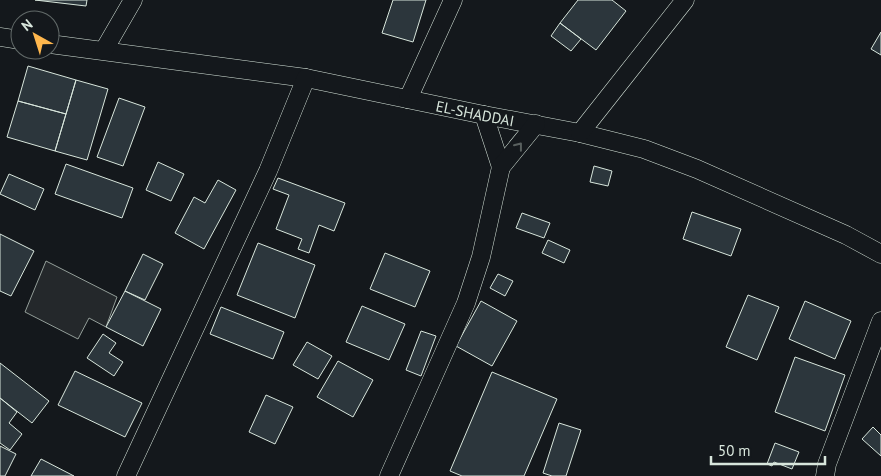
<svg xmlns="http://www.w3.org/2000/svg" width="881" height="476" viewBox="0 0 881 476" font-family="'PT Sans',sans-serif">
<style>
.parking{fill:#24282b;stroke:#939e99}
.building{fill:#2c363c;stroke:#d8e6dc}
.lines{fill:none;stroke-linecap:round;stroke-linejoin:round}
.minor-casing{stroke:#d8e6dc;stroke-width:19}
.minor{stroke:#14181c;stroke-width:18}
.oneway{stroke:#59605f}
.labels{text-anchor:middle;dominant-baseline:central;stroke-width:4;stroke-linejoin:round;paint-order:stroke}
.street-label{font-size:15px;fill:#d8e6dc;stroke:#14181c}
</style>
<rect width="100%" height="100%" fill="#14181c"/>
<!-- parking -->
<path class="parking" d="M46,261l71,36 -11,30 -17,-9 -11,21 -53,-27z"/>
<!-- building -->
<path class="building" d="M35,0h52l-1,6z
M393,0h33l-13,42 -31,-9z
M578,0h34l14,11 -30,39 -36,-27z
M560,23l21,16 -10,12 -20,-15z
M881,32v23l-10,-6z
M28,66l48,14 -10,34 -48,-13z
M76,80l32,9 -21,71 -32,-9z
M119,98l26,9 -22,59 -26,-9z
M18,101l48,13 -11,37 -48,-14z
M158,162l26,12 -13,27 -25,-11z
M66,164l67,24 -11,30 -67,-24z
M594,166l18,5 -4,15 -18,-4z
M9,174l35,15 -9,21 -35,-16z
M278,178l67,25 -11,28 -15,-6 -10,28 -11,-4 4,-10 -26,-10 13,-34 -16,-6z
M218,180l18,10 -32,59 -29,-16 19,-36 11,6z
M692,212l49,17 -10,27 -48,-17z
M522,213l28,10 -6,15 -28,-10z
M0,234l34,17 -23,45 -11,-5z
M548,240l22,10 -6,13 -22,-10z
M258,243l57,22 -20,53 -58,-23z
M385,253l45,18 -15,36 -45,-18z
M143,254l20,10 -18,36 -20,-9z
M498,274l15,7 -8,15 -15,-8z
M125,291l36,18 -18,37 -37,-19z
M748,295l31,12 -22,53 -31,-13z
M481,301l36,20 -25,45 -36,-20z
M805,301l46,20 -16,38 -46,-20z
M362,306l43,18 -16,36 -43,-18z
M221,307l63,25 -11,27 -63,-25z
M421,331l15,5 -15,40 -15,-6z
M103,334l13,9 -7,10 14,9 -9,14 -27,-18z
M307,342l25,14 -14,23 -25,-14z
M795,357l50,18 -20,56 -50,-19z
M338,361l35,19 -20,37 -36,-20z
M0,363l49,38 -17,22 -32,-25z
M75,371l67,32 -17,34 -67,-32z
M492,372l65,27 -33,77h-62l-12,-5z
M266,395l27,12 -18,37 -26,-12z
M0,398l17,14 -8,11 13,11 -12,16 -10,-7z
M559,423l22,7 -15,46h-14l-9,-3z
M873,427l8,8v21l-19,-17z
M775,443l24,9 -7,17 -18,-7 -2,4 -5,-2z
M0,446l16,8 -11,22h-5z
M41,459l33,17h-43z"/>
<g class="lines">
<!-- minor casing -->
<g class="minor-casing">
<g id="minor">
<path d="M0,37l20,3"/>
<path id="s1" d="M50,44l256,34 178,37 96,18 64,16 53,20 149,66 35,19"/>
<path d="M104,50l29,-50"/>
<path d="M408,99l45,-99"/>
<path d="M484,115l17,52"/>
<path d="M580,133l105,-133"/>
<path d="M126,476l142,-305 38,-93"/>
<path d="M389,476l77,-173 15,-46 20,-90 35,-43"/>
<path d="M825,476l2,-12 54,-143"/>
</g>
</g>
<!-- minor -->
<use href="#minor" class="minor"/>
</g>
<!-- one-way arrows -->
<defs><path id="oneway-chevron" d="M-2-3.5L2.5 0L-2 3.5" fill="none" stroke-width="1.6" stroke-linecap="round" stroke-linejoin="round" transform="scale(1.25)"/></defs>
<use class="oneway" href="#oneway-chevron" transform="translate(519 146) rotate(-52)"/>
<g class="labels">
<!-- street labels -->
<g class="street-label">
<text stroke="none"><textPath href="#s1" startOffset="431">EL-SHADDAI</textPath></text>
</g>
</g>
<!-- north arrow -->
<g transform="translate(35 35) rotate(321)"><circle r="24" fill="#14181c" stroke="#626a69"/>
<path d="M0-4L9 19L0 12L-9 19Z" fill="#ffb74d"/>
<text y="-8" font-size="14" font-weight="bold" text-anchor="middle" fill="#d8e6dc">N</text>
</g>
<!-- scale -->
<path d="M711 456v8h114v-8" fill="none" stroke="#d8e6dc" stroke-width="2.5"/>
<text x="718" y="456" font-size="15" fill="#d8e6dc" stroke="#14181c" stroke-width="4" paint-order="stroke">50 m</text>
</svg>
